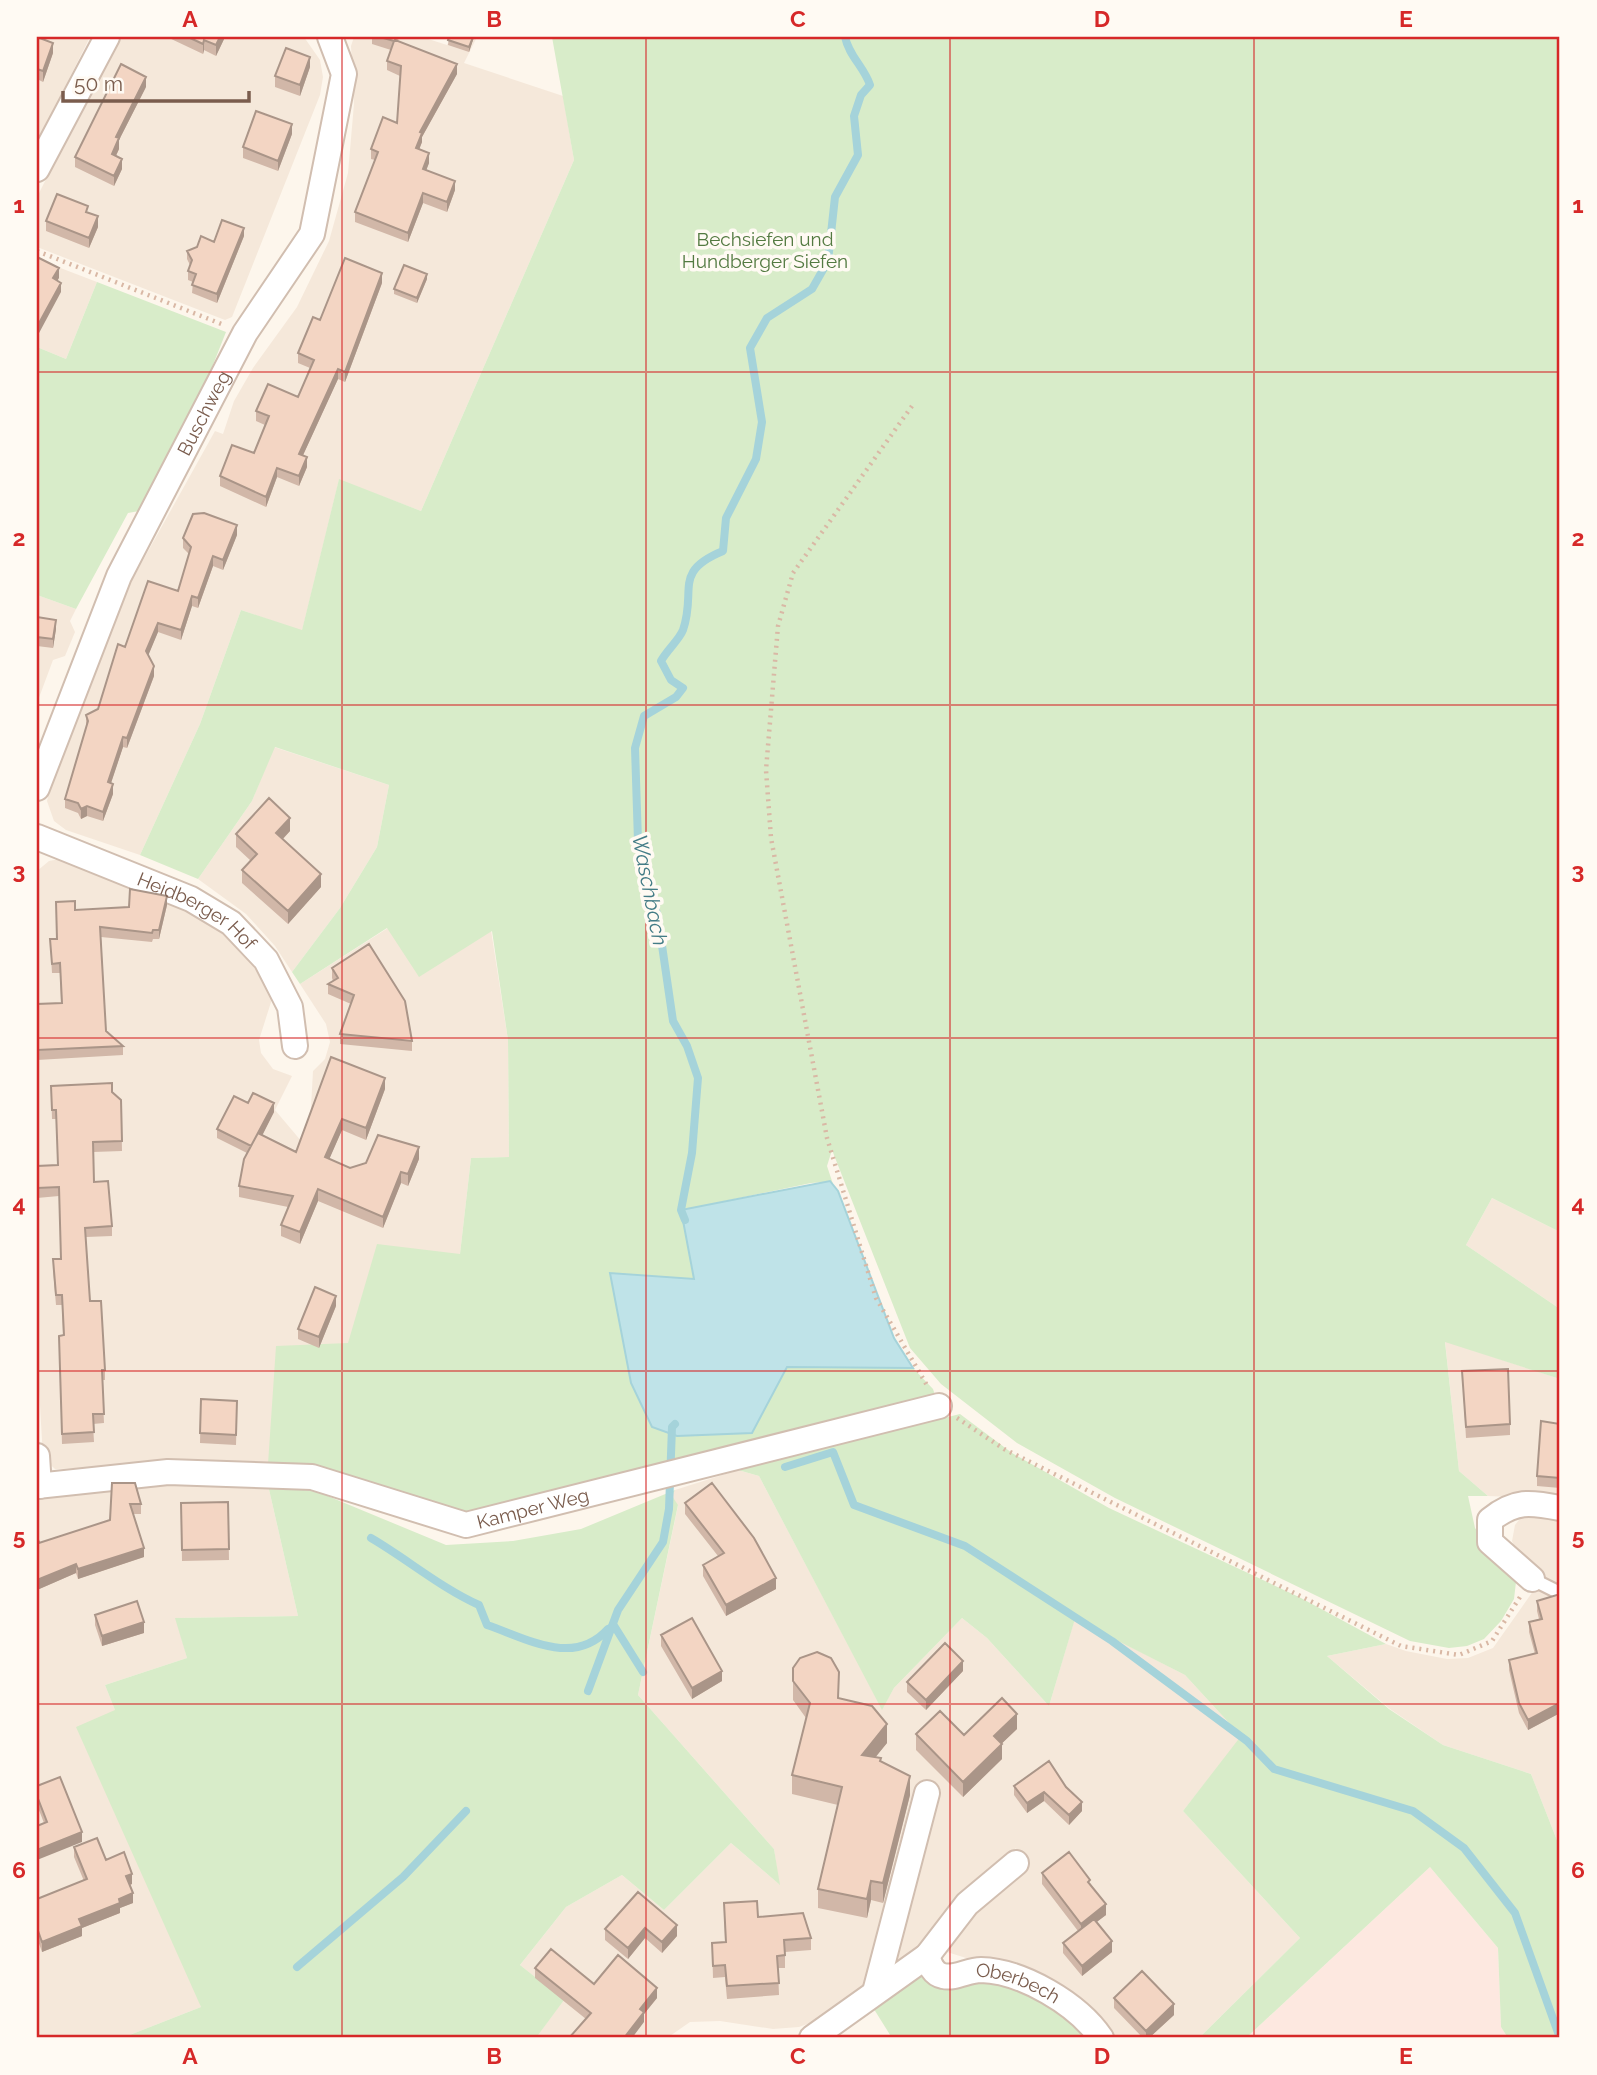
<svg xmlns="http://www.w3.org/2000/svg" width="1597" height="2075" viewBox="0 0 1597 2075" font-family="Raleway,sans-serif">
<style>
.residential{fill:#f5e8da}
.commercial{fill:#fde8e0}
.green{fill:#d8ecc9}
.water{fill:#bfe3e8;stroke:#a5d3da;stroke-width:2}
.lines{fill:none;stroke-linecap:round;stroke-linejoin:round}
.stream{stroke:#a5d3da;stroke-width:8}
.lane-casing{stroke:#d1beb0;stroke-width:16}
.street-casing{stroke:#d1beb0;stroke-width:28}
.path{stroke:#d9b8a5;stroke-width:4.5;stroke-dasharray:2 5;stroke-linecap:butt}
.lane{stroke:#fff;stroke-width:12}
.street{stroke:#fff;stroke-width:24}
.wall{fill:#d1b7a8}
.shaded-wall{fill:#aa9588}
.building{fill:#f3d5c3;stroke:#aa9588;stroke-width:2}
.grid{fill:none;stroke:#d62828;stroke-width:2;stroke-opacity:0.55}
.labels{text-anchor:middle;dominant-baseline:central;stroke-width:7;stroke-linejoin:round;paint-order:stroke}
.park-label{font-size:19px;fill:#537a41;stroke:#fffaf3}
.street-label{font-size:19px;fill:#7a5c4d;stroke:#fffaf3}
.water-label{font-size:21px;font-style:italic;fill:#437c86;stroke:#fffaf3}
.neatline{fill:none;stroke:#d62828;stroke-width:2.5}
.grid-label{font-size:23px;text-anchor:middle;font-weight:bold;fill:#d62828}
</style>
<rect width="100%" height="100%" fill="#fdf6ec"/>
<!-- residential -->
<path class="residential" d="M37,37h53l-53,106z
M118,37h186l16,23 3,17 -3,18 -88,222 -7,3 -188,-73v-50z
M354,37h68l25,8 4,-8h26l-13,26 99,33 11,64 -153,351 -82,-31 -37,151 -61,-21 -41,114 -60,131 -74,-25 -12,-9 -7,-20 5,-21 70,-182 93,-167 8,3 11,-33 19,-33 44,-61 32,-66 19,-68 6,-69 -3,-58z
M37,259l60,23 -31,77 -29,-12z
M37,595l39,14 -6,12 5,11 -10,24 -12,4 -16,43z
M274,747l115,38 -12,62 -37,61 -48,64 -17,-26 -29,-32 -48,-35 54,-78z
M60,859l91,29 63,36 34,33 24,42 -13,41 2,13 12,16 19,7 -17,34 27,32 8,-17 3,-54 12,-12 5,-17 -4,-18 -26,-40 88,-56 103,2 17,110 1,117 -38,1 -11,96 -112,89 -80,121 -213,5 -12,-11 -6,-105v-482l12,-10z
M1492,1198l68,34v77l-94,-64z
M1445,1341l115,38v120l-72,-3 -29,-25z
M738,1470l21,6 123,233 12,-21 68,-70 25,20 62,68 26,-88 110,57 57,62 -59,74 117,127 -101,100h-90l-69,-57 -93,-29v-11l43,-51 32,-22 -6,-20 -96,102 -96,68 -25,9 -26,2 -53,-8 -30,1 -23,16h-131l27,-38 -43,-35 46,-58 56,-32 42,35 67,-67 48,41 -5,-35 -136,-154 40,-189 -7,-10 4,-6z
M268,1485l30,131 -122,2 11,40 -82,27 10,25 86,297 -79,31h-85v-547l97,-5z
M1560,1514v334l-29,-74 -88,-29 -53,-36 -63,-53 59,-12 20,7 41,8 21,-1 25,-10 50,-71 -24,-21 -7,-15 3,-16 7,-9z"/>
<!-- commercial -->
<path class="commercial" d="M1430,1867l68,81 3,79 7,11h-262z"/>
<!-- green -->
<path class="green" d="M552,37h1008v1195l-68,-34 -26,47 94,64v70l-115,-37 14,129 29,25h-20l7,32 41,54 -2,17 -13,22 -17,18 -17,7 -18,2 -39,-7 -295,-143 -98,-55 -76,-59 -31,-36 -78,-198 -5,16 7,21 -10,-5 -13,1 -129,27 70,222 35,-65 126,1 20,21 2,6 -487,130 -180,-61 8,-118 72,-3 29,-99 83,10 11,-96 38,-1 -1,-117 -16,-109 -73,46 -32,-49 -87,56 -8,-12 48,-64 37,-61 12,-62 -114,-38 -23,54 -54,78 -58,-24 60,-131 41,-114 61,20 37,-151 82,32 153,-351z
M97,282l129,50 -25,63 -62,116 -11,2 -52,96 -39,-14v-248l29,12z
M960,1414l52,39 97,55 190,89 87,47 -59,12 62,53 54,36 88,29 29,74v190h-52l-7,-11 -3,-79 -68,-81 -184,171h-47l101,-100 -117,-127 58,-75 -56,-61 -110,-56 -26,87 -62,-68 -25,-20 -68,70 -12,22 -123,-234 -21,-6z
M268,1485l50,7 128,53 67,-4 68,-12 94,-39 -3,6 6,9 -40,190 136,154 6,36 -49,-42 -67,67 -42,-35 -56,32 -46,58 44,35 -28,38h-414l79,-31 -125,-280 39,-17 -10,-25 82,-27 -12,-40 123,-2z
M925,1973c32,2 97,9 124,27 14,9 27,26 39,38h-196l-20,-32z"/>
<!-- water -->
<path class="water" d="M830,1181l8,10 56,147 19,30 -126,-1 -35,66 -75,3 -25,-9 -21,-44 -21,-110 84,6 -13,-69z"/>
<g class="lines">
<!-- stream -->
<path class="stream" d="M685,1220l-4,-10 11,-57 6,-75 -11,-32 -14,-25 -15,-103 -20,-77 -3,-93 9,-32 32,-19 7,-9 -12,-8 -10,-19c6,-11 18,-21 22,-31 14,-40 -11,-58 40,-79l3,-33 30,-59 6,-37 -12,-74 17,-30 45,-29 16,-28 7,-64 23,-42 -4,-39 7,-21 9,-10c-6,-18 -21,-29 -25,-48
M785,1467l48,-15 21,53 111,41 147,95 135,100 27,28 139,42 51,37 51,65 45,125
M371,1538c36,21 70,50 108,67l8,20c41,14 87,42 121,4
M613,1624l30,48
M588,1691l30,-81 45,-68 6,-33 3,-82 3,-3
M297,1967l106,-90 63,-66"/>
<!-- lane casing -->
<g class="lane-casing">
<path id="lane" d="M1532,1579l28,14"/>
</g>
<!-- street casing -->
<g class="street-casing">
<g id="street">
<path d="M37,169l70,-132"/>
<path id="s1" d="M37,788l82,-212 126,-243 67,-99 32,-160 -14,-37"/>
<path id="s2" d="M37,837l154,62 40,24 35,37 24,47 5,39"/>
<path d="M37,1456l2,30"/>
<path id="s3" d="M37,1486l131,-14 144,5 154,48 473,-119"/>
<path d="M1532,1579l-42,-37v-22c25,-20 40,-18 70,-12"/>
<path id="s4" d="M927,1956c3,9 6,18 16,20 12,3 25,-6 38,-6 41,1 97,34 120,68"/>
<path d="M875,1992l52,-199"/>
<path d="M812,2038l115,-82 40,-52 49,-41"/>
</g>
</g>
<!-- path -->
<path class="path" d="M37,251l187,74
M912,406l-119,167 -15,53 -12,144 5,68 56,300 49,160 52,89
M957,1418l47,31 397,197 58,9 33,-14 28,-44"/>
<!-- lane -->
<use href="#lane" class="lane"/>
<!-- street -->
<use href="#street" class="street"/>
</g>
<!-- wall -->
<path class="wall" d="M37,37l16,16 -10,29 -6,-3z
M167,37h58l-9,19 -12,-6 -1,4z
M372,37h27l-1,4 59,33 -35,63v5l-3,7 10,14 -3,7 29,20 -8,22 -24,-9 -15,39 -53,-20v-10l20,-52 -4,-1v-10l26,-26 3,-47 -13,-6v-9l4,-11 -19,-6z
M449,37h25l-5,15 -21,-7z
M310,67l-10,29 -25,-9v-11z
M146,87l-27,53v9l-3,7 6,13 -8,17 -39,-19v-10z
M292,134l-14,37 -35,-13v-11z
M88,213l10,14 -9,21 -43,-17v-10z
M244,236l-27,67 -25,-10 1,-11 -5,-2v-9l2,-6 -3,-6v-8l27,-9z
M427,279l-10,24 -23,-9v-5z
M382,283l-37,99 -7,-3 -35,76 4,12 -8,19 -22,-9 -11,30 -46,-21v-10l34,-23 11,-28 -9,-4v-10l42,-14 12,-29 -12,-5v-10l22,-33z
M237,535l-14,35 -10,-4 -15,42 -6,-2 -11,34 -23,-8 -10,23 6,21 -27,72 -4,-1 -12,36 2,11 -10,27 -16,-5 -6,3 -3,-6 -13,-5v-9l21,-72v-12l12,-6 27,-62 53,-56 11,-37 -6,-6v-10z
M37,617l19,12 -3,19 -16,-2z
M290,831l-7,8 38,48 -33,37 -46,-41v-13l9,-9 -15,-14v-13z
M167,905l-8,34h-6l-1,3 -51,-5 5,94 17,15v9l-86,5v-17l24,-40 -1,-30h-8l-2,-34h6l19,-29z
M332,968l80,73v10l-72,-7v-10l11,-30 -23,-10v-10l5,-3 -1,-3z
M331,1057l54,32 -19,51 -24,-10 -13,29 21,9 69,-9 -11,27 -7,-3 -18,45 -65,-27 -18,43 -19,-8v-11l7,-18 -49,-10v-11l8,-33 -30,-15v-9l31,-26 26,9 -12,23 34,17z
M51,1086l61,6 9,8 1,51 -29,1 1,30 18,44v10l-26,1 4,64 15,69v10h-3l2,43 -11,1 1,18 -32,2 -3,-108h4l-1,-31h-6l-3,-36v-10h8l-2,-63 -22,2v-32l21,-1 -2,-46h-4z
M336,1306l-17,42 -21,-9v-10z
M1462,1371l48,53v11l-44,3z
M201,1399l36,12 -1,34 -36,-2z
M1560,1424v64l-23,-2v-10z
M112,1483l29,21v10h-8l11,43 -66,22 -2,-6 -39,17v-54l2,7 71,-23z
M228,1502l1,58 -47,1 -1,-58z
M685,1503l91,86 -50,27 -23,-40v-11l15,-9 -33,-42z
M1560,1594v119l-32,17 -9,-17 -10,-43v-10l26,-6 -6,-22v-10l10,-3 -2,-8v-10z
M95,1615l49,18 -42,13 -7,-21z
M661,1635l61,46 -30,18 -31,-53z
M793,1668l45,30 49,45 -12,14 6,5 29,33 -27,108 -12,-3 -4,18 -49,-10v-19l20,-84 -46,-11v-19l14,-57 -13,-18z
M963,1671l-37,39 -19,-18v-10z
M1017,1729l-15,14v16l-39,38 -47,-47v-16l48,1z
M1049,1761l33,50 -13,14 -25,-24 -17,12 -13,-18v-9z
M37,1786l45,56 -38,-19 -7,-18z
M74,1847l32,13 26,24 -2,1 3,18 -13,5v5l-38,15v8l-40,16 -5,-14v-39l47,-18 -10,-24z
M1042,1873l48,13 16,29 -10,7 16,30 -30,24 -19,-23v-10l15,-12 -36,-47z
M724,1903l87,35v12l-26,2v16h-7l1,27 -52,4 -2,-22 -12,1 -1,-35 13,-1z
M677,1925v11l-15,17 -17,-15 -17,21 -23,-19v-11z
M535,1968l59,16 63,14 -13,16v8l-58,-3 -51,-41z
M1114,1998l60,17 -25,23h-6l-29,-30z"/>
<!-- shaded-wall -->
<path class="shaded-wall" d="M220,37h5l-9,19v-11z
M473,37h1l-5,15v-5z
M204,40v10l-1,4v-10z
M53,43v10l-10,29v-11z
M310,57v10l-10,29v-11z
M457,64v10l-35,63v5l-6,16v-10l4,-16z
M146,77v10l-27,53v9l-7,15v-10l4,-17z
M292,124v10l-14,37v-10z
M429,153v10l-6,16v-10z
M122,159v10l-8,17v-10z
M455,181v9l-8,22v-10z
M423,193v10l-15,39v-9z
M98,216v11l-9,21v-10z
M244,228v8l-27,67v-9z
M59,268v10l-6,10v-10z
M382,273v10l-37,99v-10z
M427,274v5l-10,24v-5z
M61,283v9l-23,43v-10z
M338,369v10l-39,85v-10z
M307,457v10l-8,19v-10z
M277,468v9l-11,30v-10z
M237,525v10l-14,35v-10z
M213,556v10l-15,42v-10z
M192,596v10l-11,34v-10z
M56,620v9l-3,19v-9z
M158,623v9l-12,29v-10z
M154,666v10l-27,72v-10z
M123,737v10l-15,45v-10z
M113,784v10l-10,27v-9z
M87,806v10l-6,3v-10z
M290,818v13l-14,15v-13z
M321,874v13l-33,37v-13z
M167,896v9l-8,34v-9z
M385,1078v11l-19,51v-12z
M274,1103v9l-22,44v-10z
M342,1119v11l-17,39v-12z
M419,1147v12l-11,27v-12z
M401,1172v11l-18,45v-11z
M318,1189v12l-18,43v-12z
M336,1296v10l-17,42v-11z
M144,1548v9l-66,22v-10z
M76,1564v9l-39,17v-10z
M776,1578v11l-50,27v-11z
M144,1622v11l-42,13v-10z
M963,1661v10l-37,39v-10z
M722,1671v10l-30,18v-11z
M1560,1703v10l-32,17v-10z
M1017,1714v15l-23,22v-15z
M887,1724v19l-25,31v-19z
M1002,1744v15l-39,38v-15z
M910,1776v19l-27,108v-20z
M1044,1792v9l-17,12v-10z
M1082,1802v9l-13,14v-10z
M82,1832v10l-45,18v-10z
M132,1874v10l-6,2v-10z
M871,1881v19l-4,18v-19z
M133,1893v10l-13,5v5l-38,15v8l-40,16v-10l37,-23 40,-20z
M1106,1904v11l-25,19v-10z
M677,1925v11l-15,17v-11z
M645,1928v10l-17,21v-11z
M1112,1941v11l-30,24v-10z
M657,1988v10l-13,16v8l-12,16h-8l16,-29z
M1174,2004v11l-25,23h-3v-7z"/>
<!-- building -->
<path class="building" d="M37,37l16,6 -10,28 -6,-2z
M188,37h32l-4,8 -12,-5 -1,4z
M380,37h16l-1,3 62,24 -37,68 2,1 -6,15 13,5 -6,16 32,12 -8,21 -24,-9 -15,40 -53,-21 23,-60 -7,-3 12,-32 14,6 4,-57 -14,-5 7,-20z
M449,37h24l-4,10 -21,-7z
M286,48l24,9 -10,28 -25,-9z
M121,64l25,13 -30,60 3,1 -7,16 10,5 -8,17 -39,-19z
M256,111l36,13 -14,37 -35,-14z
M57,194l31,12 -2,6 12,4 -9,22 -43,-17z
M222,220l22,8 -27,66 -25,-9 4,-11 -8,-3 4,-11 -5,-9 10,-4 4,-11 13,6z
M37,257l22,11 -6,10 8,5 -23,42 -1,-1z
M345,258l37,15 -37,99 -7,-3 -39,85 8,3 -8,19 -22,-8 -11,29 -46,-21 12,-31 22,8 15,-37 -13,-5 12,-27 30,13 16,-37 -16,-7 15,-36 7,3z
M404,265l23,9 -10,24 -23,-9z
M204,513l33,12 -14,35 -10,-4 -15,42 -6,-2 -11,34 -23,-7 -12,28 8,15 -27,72 -4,-1 -15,45 5,2 -10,28 -16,-6 -6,3 -3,-6 -13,-4 23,-78 -2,-6 12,-6 20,-65 7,3 23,-66 30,10 13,-44 -8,-9 10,-24z
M37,617l19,3 -3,19 -16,-2z
M269,798l21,20 -14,15 45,41 -33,37 -46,-41 15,-16 -21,-20z
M130,889l37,7 -8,34h-6l-1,3 -52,-6 6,104 17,15 -86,4v-46l25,-1 -2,-40 -8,1 -2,-25h7l-1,-37 19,-1v9l54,-3z
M369,944l36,57 7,40 -72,-7 14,-39 -26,-11 10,-6 -6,-10z
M331,1057l54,21 -19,50 -24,-9 -17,38 25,11 16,-5 12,-28 41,12 -11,27 -7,-2 -18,45 -65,-28 -18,43 -19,-7 12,-29 -54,-10 5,-27 14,-26 38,19z
M112,1083v9l9,8 1,41 -29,1 1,40 14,-1 4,45 -27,2 5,73h11l4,69h-3l2,44h-11l1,18 -32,2 -3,-98 5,-1 -2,-40h-6l-3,-36h8l-2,-72 -22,1v-22l21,-1 -2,-55h-4l-1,-24z
M253,1093l21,10 -23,43 -34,-17 17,-33 14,7z
M315,1287l21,9 -17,41 -21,-8z
M1508,1369l2,55 -44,3 -4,-56z
M201,1399l36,2 -1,34 -36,-2z
M1541,1421l19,3v54l-23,-2z
M112,1483h23l6,21h-11l14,44 -66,21 -2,-5 -39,16v-44l2,7 71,-23z
M712,1483l42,55 22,40 -50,27 -23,-40 21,-12 -39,-50z
M228,1502l1,47 -47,1 -1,-47z
M1560,1594v109l-32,17 -9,-17 -10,-43 28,-7 -8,-31 13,-3 -5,-18z
M137,1601l7,21 -42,14 -7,-21z
M692,1618l30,53 -30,17 -31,-53z
M945,1643l18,18 -37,39 -19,-18z
M817,1652l14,6 8,14 -1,26 34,8 15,18 -25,31 19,3 -1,3 30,15 -27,107 -12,-2 -4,18 -49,-10 24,-102 -50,-12 18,-72 -17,-22v-13l7,-10z
M1002,1698l15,16 -23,22 8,8 -39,38 -47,-48 24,-23 24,24z
M1049,1761l17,26 16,15 -13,13 -25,-23 -17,11 -13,-17z
M60,1777l22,55 -45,18v-24l10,-4 -10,-26v-10z
M97,1838l9,22 18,-8 8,22 -6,2 7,17 -14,6 1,4 -41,16 3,7 -40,16 -5,-14v-29l50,-20 -13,-32z
M1069,1852l21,28 -2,2 18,22 -25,20 -39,-51z
M638,1892l39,33 -15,17 -17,-14 -17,20 -23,-19z
M757,1901l1,16 45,-4 8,25 -27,2 1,15 -8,1 2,27 -52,3 -2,-21 -12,1 -1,-23 14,-1 -2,-39z
M1094,1919l18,22 -30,25 -19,-23z
M551,1949l43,35 24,-29 39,33 -17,21 4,3 -20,26h-55l22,-25 -56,-45z
M1142,1971l32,33 -28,27 -32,-33z"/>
<!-- grid -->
<path class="grid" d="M342,37v2001M646,37v2001M950,37v2001M1254,37v2001M37,372h1523M37,705h1523M37,1038h1523M37,1371h1523M37,1704h1523"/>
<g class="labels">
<!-- park labels -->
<g class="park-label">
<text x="765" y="239">Bechsiefen und<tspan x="765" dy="22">Hundberger Siefen</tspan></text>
</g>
<!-- street labels -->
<g class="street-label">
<text stroke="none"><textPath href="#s1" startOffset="411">Buschweg</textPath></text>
<text stroke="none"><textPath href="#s2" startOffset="177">Heidberger Hof</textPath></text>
<text stroke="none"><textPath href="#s3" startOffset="506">Kamper Weg</textPath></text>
<text stroke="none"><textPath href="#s4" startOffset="105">Oberbech</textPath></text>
</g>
<!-- water labels -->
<g class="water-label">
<text transform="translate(650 890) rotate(79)">Waschbach</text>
</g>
</g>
<!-- border -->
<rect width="1597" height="2075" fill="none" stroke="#fffaf3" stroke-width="77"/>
<!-- scale -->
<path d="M63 91v10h186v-10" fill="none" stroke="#7a5c4d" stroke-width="3.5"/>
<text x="74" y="91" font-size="21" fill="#7a5c4d" stroke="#fffaf3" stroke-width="5" paint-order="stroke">50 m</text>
<rect x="38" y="38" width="1520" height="1998" class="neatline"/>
<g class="grid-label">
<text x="190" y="27">A</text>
<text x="494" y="27">B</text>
<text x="798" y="27">C</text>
<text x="1102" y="27">D</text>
<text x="1406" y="27">E</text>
<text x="19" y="213">1</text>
<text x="1578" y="213">1</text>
<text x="19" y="546">2</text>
<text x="1578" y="546">2</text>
<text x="19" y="879">3</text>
<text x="1578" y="879">3</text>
<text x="19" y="1212">4</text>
<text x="1578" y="1212">4</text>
<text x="19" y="1545">5</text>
<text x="1578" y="1545">5</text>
<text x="19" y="1878">6</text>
<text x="1578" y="1878">6</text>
<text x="190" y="2064">A</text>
<text x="494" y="2064">B</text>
<text x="798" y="2064">C</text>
<text x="1102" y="2064">D</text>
<text x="1406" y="2064">E</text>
</g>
</svg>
